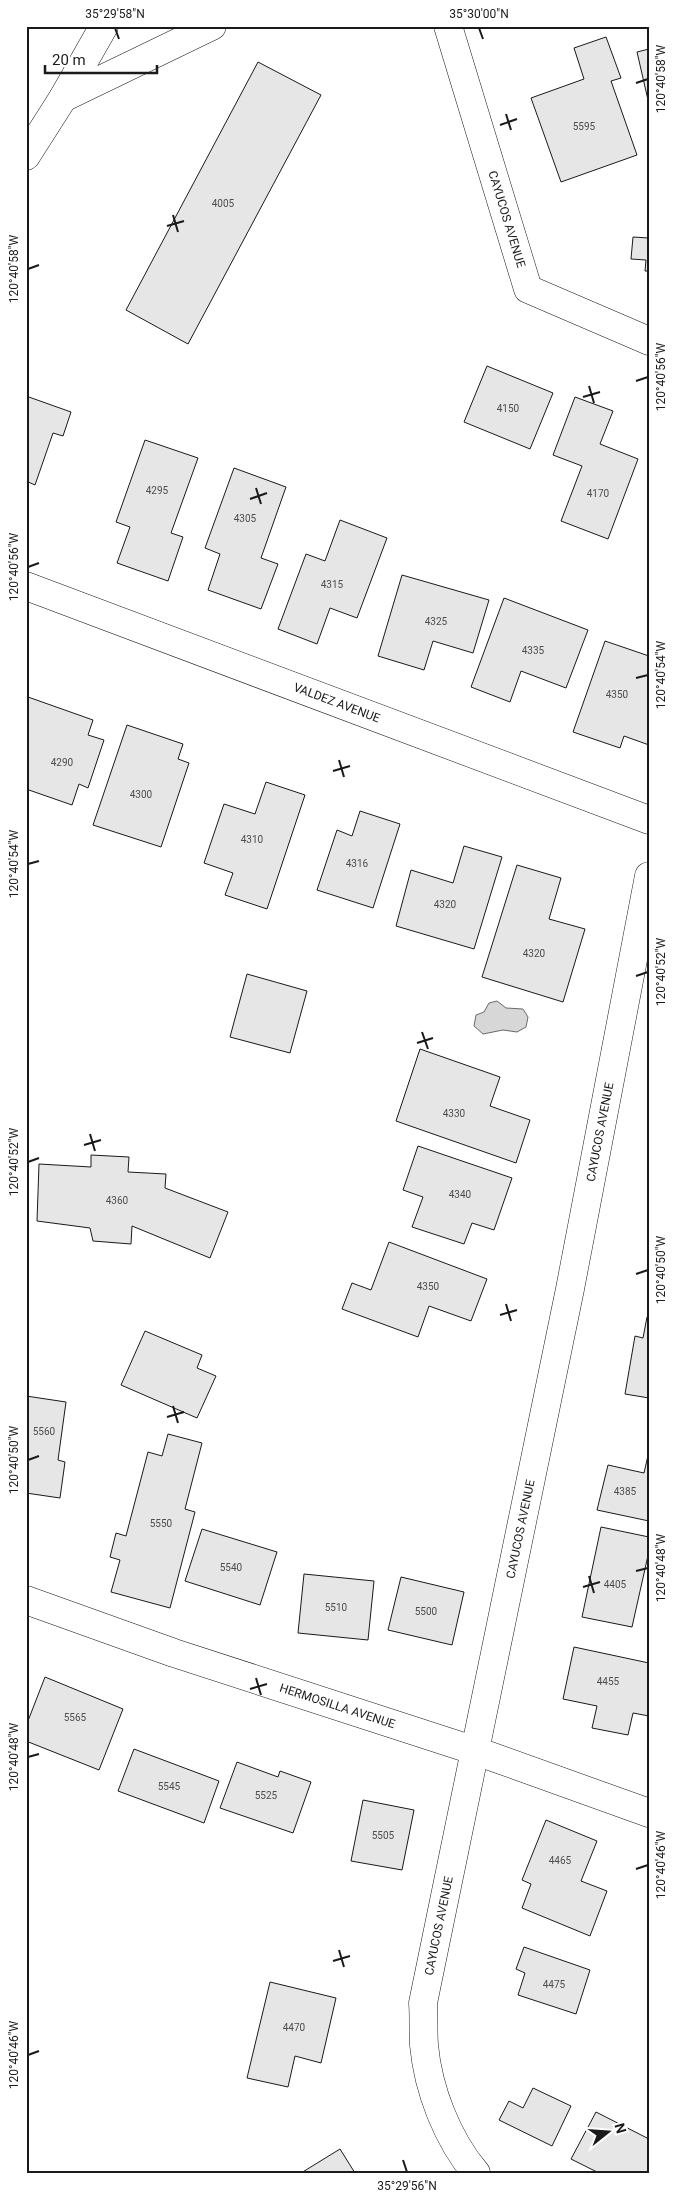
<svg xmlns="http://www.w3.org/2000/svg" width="675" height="2199" viewBox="0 0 675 2199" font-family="Roboto,sans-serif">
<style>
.water{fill:#d7d7d7;stroke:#6a6a6a}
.building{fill:#e6e6e6;stroke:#1a1a1a}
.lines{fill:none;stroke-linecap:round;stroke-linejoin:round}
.minor-casing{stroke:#1a1a1a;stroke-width:29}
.major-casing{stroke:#1a1a1a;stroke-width:29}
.minor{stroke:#fff;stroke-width:28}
.major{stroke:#fff;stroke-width:28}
.ticks{fill:none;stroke:#1a1a1a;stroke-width:2}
.labels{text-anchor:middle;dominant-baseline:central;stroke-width:4;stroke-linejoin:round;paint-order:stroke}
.number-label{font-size:10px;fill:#4d4d4d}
.street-label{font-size:12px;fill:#1a1a1a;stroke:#fff}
.neatline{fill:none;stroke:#1a1a1a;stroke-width:2}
.ticks-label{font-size:12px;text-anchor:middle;fill:#1a1a1a}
</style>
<rect width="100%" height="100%" fill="#fff"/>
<!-- water -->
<path class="water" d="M497,1001l9,7 17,1 5,8 -2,10 -9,5 -14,-2 -20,4 -9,-8 2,-11 8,-3 5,-9z"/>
<!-- building -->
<path class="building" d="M606,37l15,41 -10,3 26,74 -76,27 -30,-84 53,-19 -10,-31z
M649,49v51h-1l-11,-48z
M258,62l63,33 -133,249 -62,-34z
M633,237l16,1v33h-4l1,-11 -15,-1z
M487,366l66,27 -23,56 -66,-27z
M26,396l45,16 -8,24 -10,-3 -18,52 -9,-4z
M575,397l38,14 -13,33 38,15 -30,80 -47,-18 21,-55 -29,-11z
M145,440l53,18 -27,75 12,4 -15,44 -51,-18 13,-36 -14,-5z
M234,468l52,19 -25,71 17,6 -17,45 -53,-19 12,-36 -15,-6z
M340,520l47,18 -30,80 -27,-10 -13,36 -39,-15 28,-75 19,7z
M402,575l87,25 -16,53 -40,-12 -9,29 -46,-14z
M504,598l84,32 -22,58 -45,-17 -11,31 -39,-15z
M605,641l44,15v89l-25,-9 -4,12 -47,-16z
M28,697l65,23 -5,15 16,5 -16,48 -9,-4 -7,21 -46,-16v-87z
M127,725l56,19 -5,15 11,4 -28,84 -68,-22z
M266,782l39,13 -38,114 -42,-14 8,-22 -29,-10 20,-59 31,10z
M360,811l40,13 -27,84 -56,-18 20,-60 15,6z
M464,846l38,11 -28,92 -78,-23 15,-56 42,13z
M517,865l44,13 -12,41 36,10 -22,73 -81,-25z
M247,974l60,17 -17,62 -60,-16z
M420,1049l80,28 -10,29 40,14 -14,43 -120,-42z
M418,1146l94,32 -18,52 -22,-7 -8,21 -52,-17 11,-30 -20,-7z
M91,1155l38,2 -1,15 38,2 -1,14 63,24 -18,46 -78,-32 -1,18 -38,-3 -3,-13 -53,-7 2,-57 52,3z
M389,1242l98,37 -16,42 -42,-15 -11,31 -76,-28 10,-26 19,7z
M647,1317h2v81l-24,-4 10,-58 8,2z
M145,1331l57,24 -5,13 19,8 -19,42 -76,-33z
M26,1396l40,6 -8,58 7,2 -5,36 -34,-5z
M168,1434l34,9 -17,66 10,3 -25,96 -59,-16 9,-32 -10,-3 6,-24 10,3 22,-84 14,4z
M649,1451v70l-52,-11 11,-45 36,8z
M601,1527l48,10v14l-17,76 -50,-10z
M202,1529l75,23 -17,53 -75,-24z
M304,1574l70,7 -6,59 -70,-7z
M401,1577l63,15 -12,53 -64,-15z
M574,1647l75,16v53l-16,-3 -5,22 -36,-7 5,-22 -34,-7z
M45,1677l78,32 -24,61 -73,-29v-15z
M134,1749l85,32 -15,42 -86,-32z
M237,1762l41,15 2,-6 31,11 -18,51 -73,-25z
M363,1800l51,10 -12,60 -51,-9z
M546,1820l51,21 -16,40 26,10 -17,45 -68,-28 9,-24 -9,-4z
M524,1947l66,23 -14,44 -58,-19 7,-22 -9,-4z
M270,1982l66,16 -15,65 -26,-7 -7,31 -41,-9z
M533,2088l38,18 -19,40 -53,-26 10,-19 14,7z
M596,2112l53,27v34h-50l-28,-14z
M340,2149l15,24h-54z"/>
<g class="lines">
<!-- minor casing -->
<g class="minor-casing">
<g id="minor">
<path id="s1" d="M448,26l80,263 121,52"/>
<path d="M63,98l149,-72"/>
<path id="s2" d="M26,586l623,234"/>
<path id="s3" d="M26,1600l148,53 302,98 173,62"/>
<path id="s4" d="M476,2173c-29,-34 -48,-84 -52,-128 -1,-14 0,-28 -1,-42l147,-714 79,-413"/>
</g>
</g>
<!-- major casing -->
<g class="major-casing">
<path id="major" d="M26,156l37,-58 41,-72"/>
</g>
<!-- minor -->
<use href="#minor" class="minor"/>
<!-- major -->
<use href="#major" class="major"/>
</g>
<!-- ticks -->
<path class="ticks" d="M115,28l4,11M479,28l4,11M636,83l12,-4M506,114l5,16M500,125l17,-6M173,215l5,17M167,226l17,-5M28,269l11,-4M636,381l12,-4M589,386l5,17M583,397l17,-5M256,488l5,16M250,499l17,-6M28,567l11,-4M636,678l12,-3M339,760l5,17M333,771l17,-5M28,864l11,-3M636,976l12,-4M422,1032l6,17M417,1043l16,-5M90,1134l5,17M84,1145l17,-5M28,1162l11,-4M636,1274l12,-4M506,1304l5,17M500,1315l17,-5M173,1406l5,17M167,1417l17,-5M28,1460l11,-4M636,1571l12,-3M589,1576l5,17M583,1587l17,-5M256,1678l5,17M250,1689l17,-5M28,1757l11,-3M636,1869l12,-4M339,1950l5,17M333,1961l17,-5M28,2055l11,-4M403,2160l4,12"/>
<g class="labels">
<!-- number labels -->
<g class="number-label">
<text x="584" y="126">5595</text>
<text x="223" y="203">4005</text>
<text x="508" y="408">4150</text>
<text x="157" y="490">4295</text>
<text x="598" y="493">4170</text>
<text x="245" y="518">4305</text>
<text x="332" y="584">4315</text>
<text x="436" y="621">4325</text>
<text x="533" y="650">4335</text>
<text x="617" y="694">4350</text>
<text x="62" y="762">4290</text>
<text x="141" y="794">4300</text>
<text x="252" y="839">4310</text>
<text x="357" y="863">4316</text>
<text x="445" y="904">4320</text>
<text x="534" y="953">4320</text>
<text x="454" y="1113">4330</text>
<text x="460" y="1194">4340</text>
<text x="117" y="1200">4360</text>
<text x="428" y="1286">4350</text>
<text x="44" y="1431">5560</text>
<text x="625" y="1491">4385</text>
<text x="161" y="1523">5550</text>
<text x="231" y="1567">5540</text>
<text x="615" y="1584">4405</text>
<text x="336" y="1607">5510</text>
<text x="426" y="1611">5500</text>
<text x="608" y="1681">4455</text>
<text x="75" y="1717">5565</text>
<text x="169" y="1786">5545</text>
<text x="266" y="1795">5525</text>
<text x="383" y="1835">5505</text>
<text x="560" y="1860">4465</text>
<text x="554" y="1984">4475</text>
<text x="294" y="2027">4470</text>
</g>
<!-- street labels -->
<g class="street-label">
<text stroke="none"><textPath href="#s1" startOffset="202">CAYUCOS AVENUE</textPath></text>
<text stroke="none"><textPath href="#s2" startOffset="332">VALDEZ AVENUE</textPath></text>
<text stroke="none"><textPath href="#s4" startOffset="1071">CAYUCOS AVENUE</textPath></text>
<text stroke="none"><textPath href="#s4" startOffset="666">CAYUCOS AVENUE</textPath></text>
<text stroke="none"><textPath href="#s3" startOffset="329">HERMOSILLA AVENUE</textPath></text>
<text stroke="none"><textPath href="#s4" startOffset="261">CAYUCOS AVENUE</textPath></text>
</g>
</g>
<!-- border -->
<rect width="675" height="2199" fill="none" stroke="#ffffff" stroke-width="55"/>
<!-- north arrow -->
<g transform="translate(608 2132) rotate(73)" stroke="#ffffff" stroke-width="4" paint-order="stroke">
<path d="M0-4L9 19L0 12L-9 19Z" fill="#1a1a1a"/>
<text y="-8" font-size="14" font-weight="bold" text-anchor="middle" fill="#1a1a1a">N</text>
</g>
<!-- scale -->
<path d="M45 65v8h112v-8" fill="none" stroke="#1a1a1a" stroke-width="2.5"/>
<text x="52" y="65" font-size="15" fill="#1a1a1a" stroke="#ffffff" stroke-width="4" paint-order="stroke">20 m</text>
<rect x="28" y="28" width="620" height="2144" class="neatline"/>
<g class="ticks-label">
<text x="115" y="18">35°29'58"N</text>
<text x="479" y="18">35°30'00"N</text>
<text transform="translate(661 79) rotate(-90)" y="4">120°40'58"W</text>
<text transform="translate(14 269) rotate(-90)" y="4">120°40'58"W</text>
<text transform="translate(661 377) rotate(-90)" y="4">120°40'56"W</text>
<text transform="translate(14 567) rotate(-90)" y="4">120°40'56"W</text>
<text transform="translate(661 675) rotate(-90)" y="4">120°40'54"W</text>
<text transform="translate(14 864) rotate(-90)" y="4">120°40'54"W</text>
<text transform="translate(661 972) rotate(-90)" y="4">120°40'52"W</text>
<text transform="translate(14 1162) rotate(-90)" y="4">120°40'52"W</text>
<text transform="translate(661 1270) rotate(-90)" y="4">120°40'50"W</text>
<text transform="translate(14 1460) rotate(-90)" y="4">120°40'50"W</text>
<text transform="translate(661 1568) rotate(-90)" y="4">120°40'48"W</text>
<text transform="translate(14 1757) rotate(-90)" y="4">120°40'48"W</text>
<text transform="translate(661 1865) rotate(-90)" y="4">120°40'46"W</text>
<text transform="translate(14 2055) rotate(-90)" y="4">120°40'46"W</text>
<text x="407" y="2190">35°29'56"N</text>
</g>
</svg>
